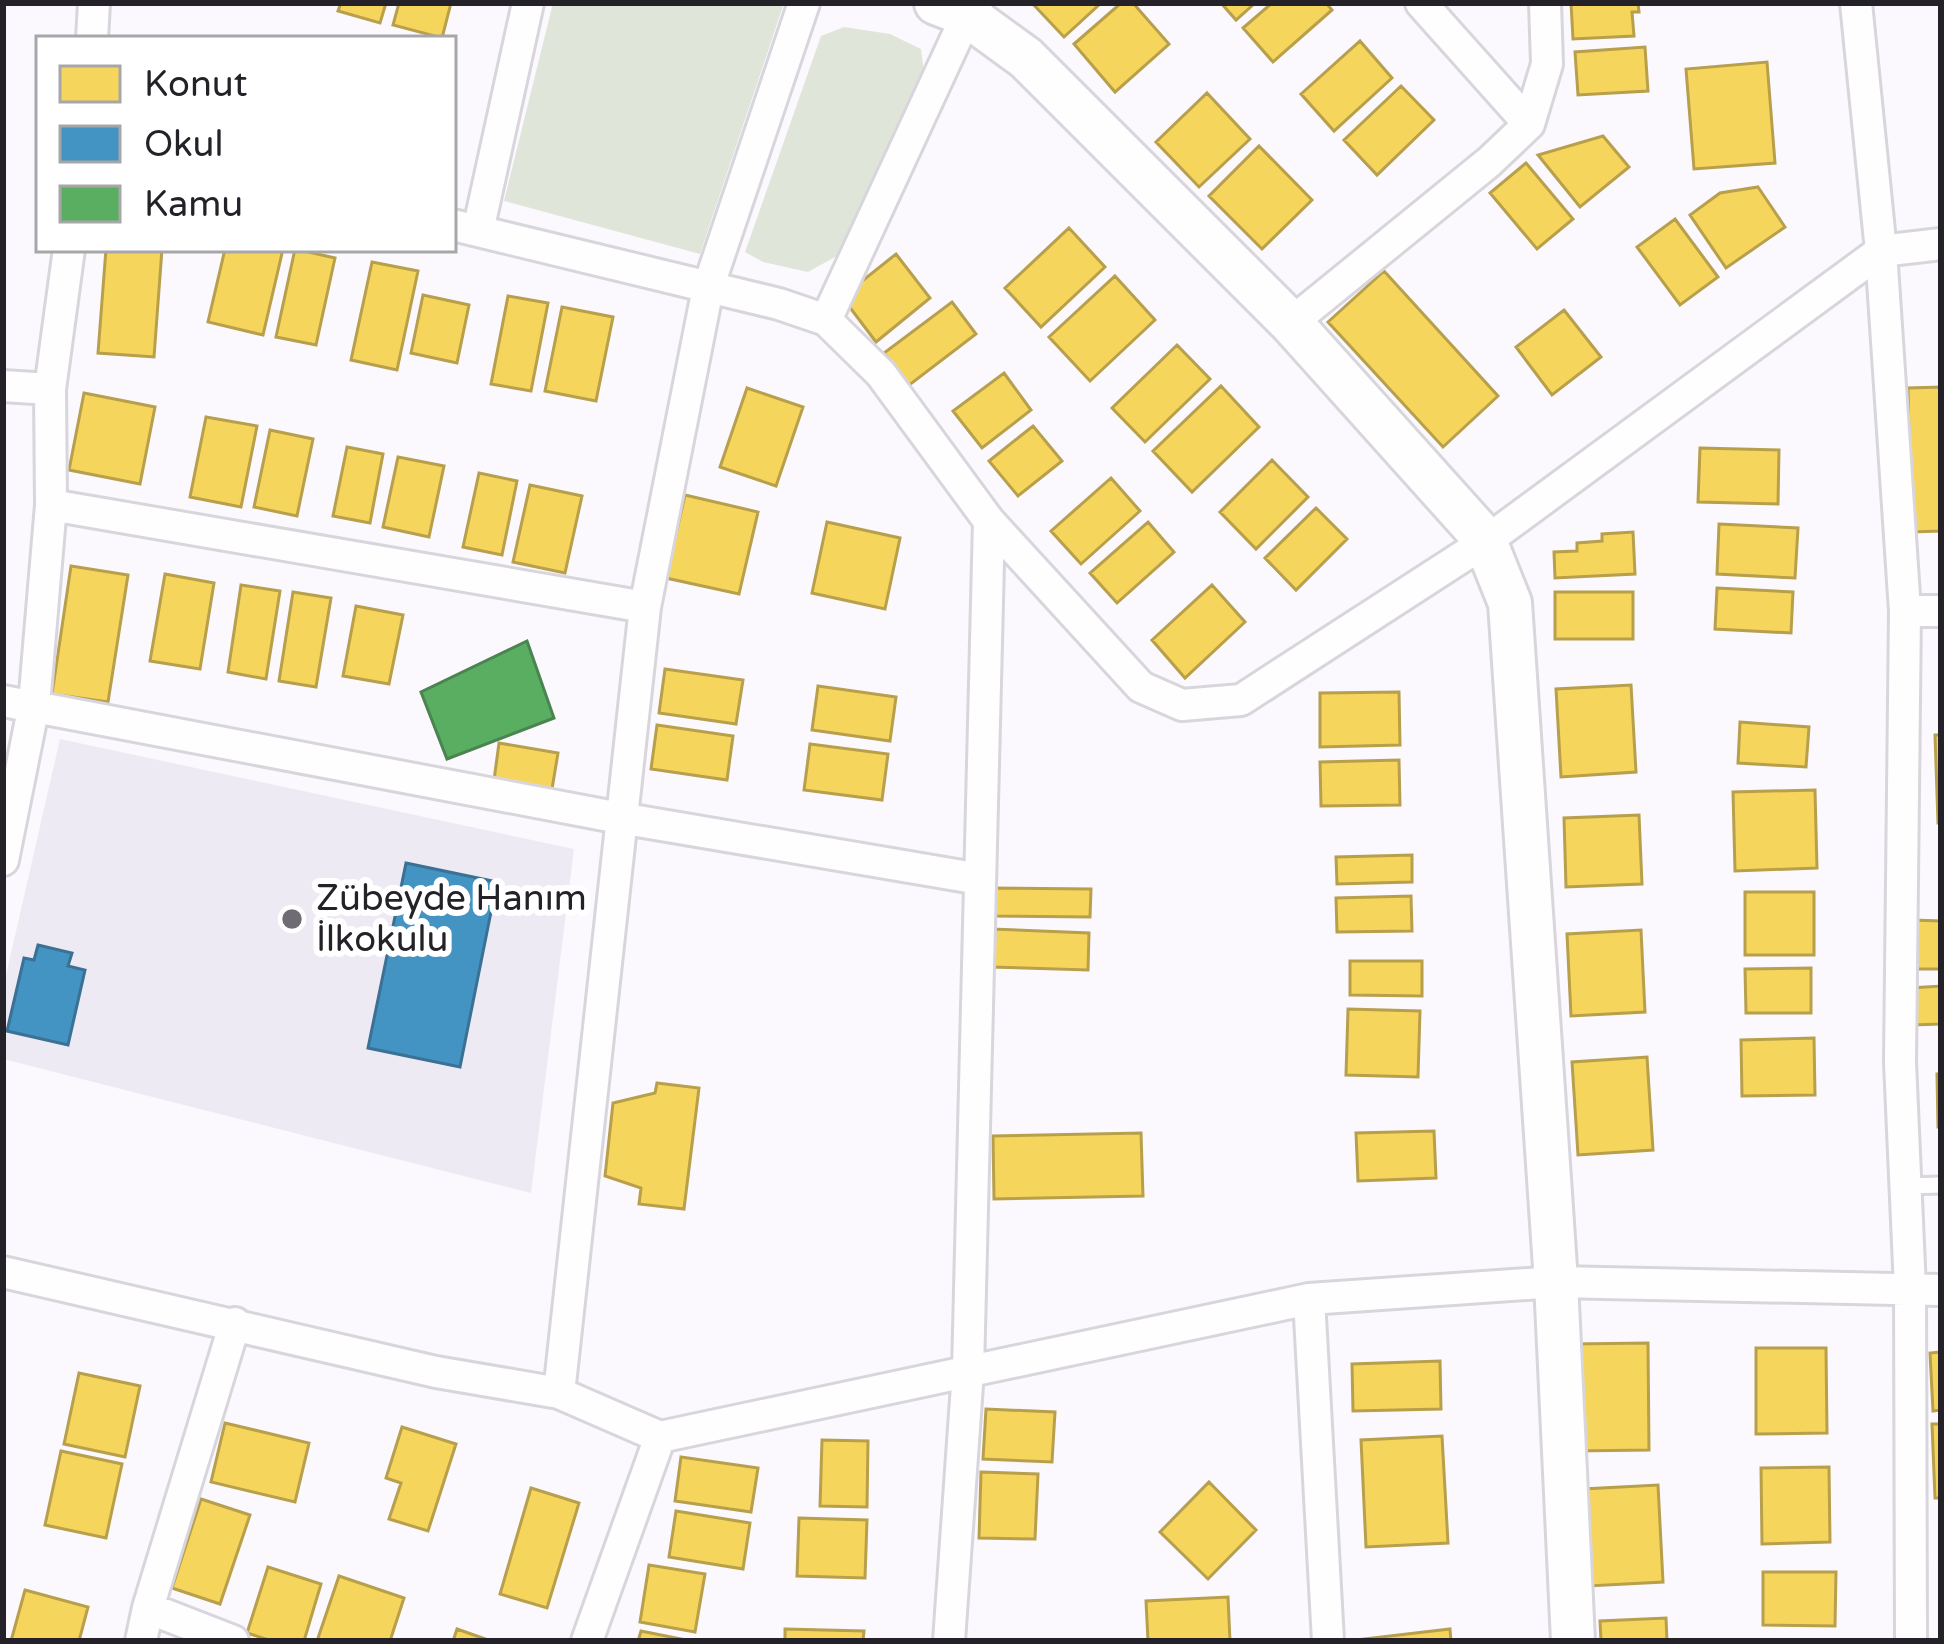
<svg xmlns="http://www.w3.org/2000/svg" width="1944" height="1644" viewBox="0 0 1944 1644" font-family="'Varela Round',sans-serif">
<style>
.built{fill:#eeeaf4}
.green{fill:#dfe6d9}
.homes{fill:#f6d55c;stroke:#b79f4c;stroke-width:3}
.schools{fill:#4393c3;stroke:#3a7194;stroke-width:3}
.public{fill:#5aae61;stroke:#4a8450;stroke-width:3}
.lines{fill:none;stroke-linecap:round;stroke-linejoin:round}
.lane-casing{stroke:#d8d6dc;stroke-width:21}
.street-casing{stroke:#d8d6dc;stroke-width:36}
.secondary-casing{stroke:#d8d6dc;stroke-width:48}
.lane{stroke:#fefeff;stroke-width:15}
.street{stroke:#fefeff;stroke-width:30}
.secondary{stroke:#fefeff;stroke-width:42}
.poi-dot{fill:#6f6d73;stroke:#fff;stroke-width:4.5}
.labels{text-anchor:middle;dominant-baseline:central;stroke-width:12;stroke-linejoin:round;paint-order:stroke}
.poi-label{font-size:36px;fill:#242228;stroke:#fff;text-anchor:start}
</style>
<rect width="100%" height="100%" fill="#fbf9fe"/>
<!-- built -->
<path class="built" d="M60,739l514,110 -43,344 -528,-134v-71z"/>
<!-- green -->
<path class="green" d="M553,3h231l-84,251 -196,-53z
M844,27l46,7 31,15 4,31 -72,167 -45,25 -45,-10 -18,-10 76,-216z"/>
<!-- homes -->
<path class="homes" d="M341,3h45l-6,20 -42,-12z
M399,3h52l-9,35 -49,-13z
M1032,3h69l-37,34z
M1121,3h12l36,41 -54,48 -41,-48z
M1221,3h34l-19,17z
M1272,3h54l6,7 -59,52 -30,-34z
M1571,3h67l1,9h-7l2,24 -61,3z
M1360,41l32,37 -58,53 -33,-37z
M1645,47l3,44 -70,4 -3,-43z
M1767,62l8,101 -81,6 -8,-100z
M1401,86l33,34 -57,55 -33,-35z
M1207,93l43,46 -51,48 -43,-45z
M1603,136l26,31 -49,40 -42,-52z
M1259,146l53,54 -50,49 -53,-53z
M1526,163l47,56 -36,30 -47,-56z
M1758,187l27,40 -59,41 -36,-53 30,-22z
M1675,219l43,58 -38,28 -43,-58z
M1069,228l36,39 -64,60 -36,-39z
M106,249h56l-8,108 -56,-4z
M225,249h58l-20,86 -55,-13z
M295,249l40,9 -19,87 -40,-8z
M896,254l34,44 -54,44 -34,-45z
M372,262l46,9 -21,99 -46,-10z
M1384,271l114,125 -55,51 -115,-125z
M1115,276l40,44 -65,61 -41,-44z
M423,295l46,10 -12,58 -46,-10z
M508,296l40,7 -17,88 -40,-7z
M952,302l24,32 -68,52 -24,-33z
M562,307l51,10 -17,84 -51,-10z
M1564,310l37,47 -49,38 -36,-48z
M1177,345l33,34 -65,63 -33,-34z
M1004,373l27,37 -49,38 -29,-37z
M1221,386l38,41 -67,65 -39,-41z
M1941,387v144l-30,1 -3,-144z
M747,388l56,19 -27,79 -56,-19z
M84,393l71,14 -15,77 -71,-14z
M206,417l51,9 -16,81 -51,-10z
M1033,426l29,35 -44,35 -29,-35z
M270,430l43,9 -16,77 -43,-9z
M347,447l36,7 -13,69 -37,-7z
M1700,448l79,2 -1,54 -80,-2z
M398,457l46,9 -15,71 -46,-10z
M1272,460l36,37 -52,52 -36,-37z
M479,473l38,8 -15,74 -39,-8z
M1111,478l29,33 -59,53 -30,-33z
M530,485l52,11 -17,77 -52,-11z
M685,495l73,17 -19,82 -73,-16z
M1316,508l31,31 -51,51 -31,-32z
M827,522l73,16 -15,71 -73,-16z
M1148,522l26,30 -57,51 -27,-30z
M1719,524l79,4 -3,50 -78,-4z
M1633,532l2,42 -80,4 -1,-26 23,-1v-8l25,-2v-7z
M71,566l57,9 -20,127 -56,-8z
M165,574l49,9 -14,86 -50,-8z
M241,585l39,6 -14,88 -38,-7z
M1212,585l33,37 -60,56 -33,-38z
M1717,588l76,4 -2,41 -76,-4z
M293,592l38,6 -15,89 -37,-6z
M1555,592h78v47h-78z
M356,606l47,9 -14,69 -46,-8z
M665,669l78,11 -7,44 -77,-11z
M1631,685l5,87 -75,5 -5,-88z
M818,686l78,11 -6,44 -78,-11z
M1399,692l1,53 -80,2v-54z
M1740,722l69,5 -3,40 -68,-4z
M657,725l76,11 -6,44 -76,-11z
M1935,735h6v88h-3z
M499,743l59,10 -6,36 -58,-9z
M810,744l78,10 -6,46 -78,-10z
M1399,760l1,45 -79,1 -1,-44z
M1815,790l2,78 -82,3 -2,-79z
M1639,815l3,69 -76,3 -2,-69z
M1412,855v27l-75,2 -1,-27z
M990,888l101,1 -1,28 -100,-1z
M1745,892h69v63h-69z
M1411,896l1,35 -75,1 -1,-34z
M1912,920l29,1v48h-31z
M991,929l98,4 -1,37 -98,-3z
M1641,930l4,82 -74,4 -4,-82z
M1350,961h72v35l-72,-1z
M1811,968v45h-65l-1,-44z
M1941,986v38l-29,1 -2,-37z
M1348,1009l72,2 -2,66 -72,-2z
M1814,1038l1,57 -73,1 -1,-56z
M1647,1057l6,93 -75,5 -6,-93z
M1937,1074h4v53h-3z
M657,1083l42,5 -15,121 -45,-5 2,-16 -36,-12 8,-73 42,-10z
M1434,1131l2,47 -78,3 -2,-48z
M1141,1133l2,63 -149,3 -1,-63z
M1648,1343l1,107 -75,1 -2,-107z
M1756,1348h70l1,85 -71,1z
M1941,1352v58l-8,1 -3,-58z
M1440,1361l1,48 -88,2 -1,-47z
M79,1373l61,13 -15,71 -61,-13z
M986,1409l69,3 -3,50 -69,-3z
M225,1423l84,20 -14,59 -84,-20z
M1932,1424h9v74h-6z
M402,1427l54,17 -28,87 -39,-12 12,-36 -15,-5z
M1442,1436l6,107 -82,4 -5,-107z
M822,1440l46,1 -1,66 -47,-1z
M61,1451l61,13 -16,74 -61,-13z
M681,1457l77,11 -7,44 -76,-11z
M1829,1467l1,75 -68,2 -1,-76z
M981,1472l57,2 -3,65 -56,-1z
M1209,1482l47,48 -48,49 -48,-47z
M1658,1485l5,97 -75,4 -5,-97z
M531,1488l48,15 -32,105 -47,-14z
M201,1499l49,16 -30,89 -48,-16z
M676,1511l74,12 -7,46 -74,-12z
M799,1518l68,2 -2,58 -68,-2z
M649,1565l56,9 -10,58 -55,-10z
M268,1567l53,17 -17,57h-32l-25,-8z
M1763,1572h73l-1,54 -72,-1z
M339,1576l65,22 -14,43h-73z
M25,1590l63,17 -9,34h-68z
M1228,1597l2,44h-82l-2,-40z
M1666,1618l1,23h-66l-1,-20z
M457,1629l34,12h-38z
M785,1629l79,2 -1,10h-78z
M1450,1629l1,12h-96v-1z
M641,1631l50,10h-53z"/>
<!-- schools -->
<path class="schools" d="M406,863l91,19 -37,185 -92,-19z
M38,945l34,8 -4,13 17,4 -17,75 -61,-14 17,-73 10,2z"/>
<!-- public -->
<path class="public" d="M527,641l27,77 -107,41 -26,-67z"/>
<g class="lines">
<!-- lane casing -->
<g class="lane-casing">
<path id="lane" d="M1903,1186l38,-1"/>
</g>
<!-- street casing -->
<g class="street-casing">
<path id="street" d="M1421,3l108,121
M1856,3l25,248 24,360 -5,451 10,227 1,352
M92,39l2,-36
M453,225l326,79 47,16 55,54 108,147 152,166 41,18 59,-5 244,-158 396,-291 60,-7
M478,231l50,-228
M826,320l141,-305 10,-12
M1291,323l198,-161 40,-38 18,-60 -2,-61
M3,386l47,3
M51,505l594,102
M1905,611h36
M3,701l617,117 360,61
M3,860l31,-155 17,-200 -1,-116 19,-140
M3,1272l433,100 123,21 101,44 649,-138 247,-17 385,8
M1309,1299l19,342
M559,1393l86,-786 63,-319 96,-285
M148,1608l85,33
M141,1641l7,-33 87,-285
M587,1641l73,-204
M949,1641l19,-270 21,-850"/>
</g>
<!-- secondary casing -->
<g class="secondary-casing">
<path id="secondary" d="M936,3l31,12 59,43 265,265 193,215 26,65 46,679 17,359"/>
</g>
<!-- lane -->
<use href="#lane" class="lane"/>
<!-- street -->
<use href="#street" class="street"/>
<!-- secondary -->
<use href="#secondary" class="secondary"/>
</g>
<!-- markers -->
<circle class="poi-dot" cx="292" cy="919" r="12"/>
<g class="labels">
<!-- poi labels -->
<g class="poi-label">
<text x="316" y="898">Zübeyde Hanım<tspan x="316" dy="41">İlkokulu</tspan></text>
</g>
</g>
<!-- border -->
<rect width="1944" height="1644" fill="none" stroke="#242228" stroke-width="12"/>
<!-- legend -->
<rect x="36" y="36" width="420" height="216" fill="#ffffff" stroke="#a7a7a9" stroke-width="3"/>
<rect x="60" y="66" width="60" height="36" fill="#f6d55c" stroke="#a7a7a9" stroke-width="3"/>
<text x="144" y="96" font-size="36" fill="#242228">Konut</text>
<rect x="60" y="126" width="60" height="36" fill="#4393c3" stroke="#a7a7a9" stroke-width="3"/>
<text x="144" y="156" font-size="36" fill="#242228">Okul</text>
<rect x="60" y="186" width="60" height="36" fill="#5aae61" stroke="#a7a7a9" stroke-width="3"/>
<text x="144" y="216" font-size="36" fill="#242228">Kamu</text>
</svg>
